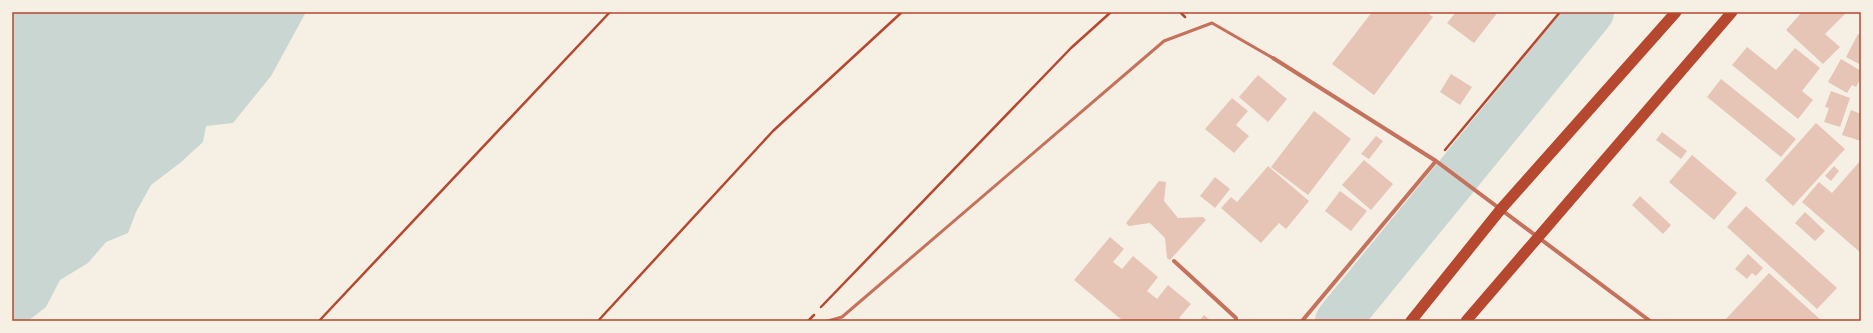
<svg xmlns="http://www.w3.org/2000/svg" width="1873" height="333" viewBox="0 0 1873 333" font-family="'IBM Plex Serif',serif">
<style>
.water{fill:#c9d6d2}
.lines{fill:none;stroke-linecap:round;stroke-linejoin:round}
.river{stroke:#c9d6d2;stroke-width:46}
.building{fill:#e6c5b7}
.path{stroke:#b5482f;stroke-width:2.5}
.service{stroke:#c5725c;stroke-width:3}
.minor{stroke:#c5725c;stroke-width:4}
.trunk{stroke:#b5482f;stroke-width:11}
.neatline{fill:none;stroke:#b5482f;stroke-width:1.5}
</style>
<rect width="100%" height="100%" fill="#f6efe4"/>
<!-- water -->
<path class="water" d="M12,12h294l-35,64 -38,47 -27,3 -3,16 -23,21 -29,22 -15,27 -8,21 -22,9 -18,21 -28,17 -14,27 -18,14h-16z"/>
<g class="lines">
<!-- river -->
<path class="river" d="M1338,321l253,-309"/>
</g>
<!-- building -->
<path class="building" d="M1372,12h54l7,5 -59,78 -42,-31z
M1456,12h42l-24,31 -27,-20z
M1802,12h45l-22,22 15,13 -17,17 -37,-34z
M1858,34l3,2v29l-15,-8z
M1747,47l29,23 19,-22 25,20 -18,23 11,9 -15,19 -66,-54z
M1841,59l20,12v7l-5,9 -4,-2 -5,8 -19,-11z
M1451,74l21,13 -12,18 -20,-13z
M1258,75l29,24 -19,23 -29,-25z
M1721,79l75,60 -15,18 -74,-60z
M1831,91l19,7 -10,29 -16,-5 5,-14 -4,-1z
M1232,98l16,13 -12,14 13,11 -15,17 -29,-24z
M1851,110l10,4v27l-19,-6z
M1314,111l37,28 -43,56 -37,-28z
M1816,123l29,26 -52,57 -28,-26z
M1662,132l25,19 -6,8 -25,-19z
M1376,136l7,5 -14,18 -8,-5z
M1692,155l45,38 -23,27 -45,-38z
M1364,160l29,24 -22,26 -29,-25z
M1861,160v93l-59,-51 17,-20 13,11z
M1268,166l41,35 -23,28 -7,-6 -18,20 -40,-35 10,-11 6,5z
M1834,166l5,5 -8,10 -6,-5z
M1215,177l15,12 -15,19 -15,-12z
M1159,181l7,1 -2,19 14,17 25,-1 3,3 -36,40 -3,-2 -2,-20 -15,-15 -21,3 -3,-3z
M1340,191l27,20 -16,20 -26,-20z
M1640,196l31,29 -8,9 -31,-29z
M1746,206l91,82 -20,21 -90,-82z
M1805,212l20,19 -10,10 -20,-18z
M1110,237l14,12 -11,13 9,7 11,-13 25,21 -11,14 10,8 11,-14 23,19 -12,14 4,3h-60l-49,-41z
M1748,254l15,14 -7,8 -4,-3 -5,6 -12,-10z
M1769,273l53,48h-98z
M1204,315l7,6h-12z"/>
<g class="lines">
<!-- path -->
<path class="path" d="M1180,12l5,5
M1445,150l115,-138
M821,307l250,-259 40,-36
M319,321l291,-309
M598,321l175,-190 129,-119
M808,321l6,-6"/>
<!-- service -->
<path class="service" d="M828,321l14,-4 322,-276 48,-18 61,35"/>
<!-- minor -->
<path class="minor" d="M1273,58l163,103 214,160
M1174,261l62,57v3
M1302,321l134,-160"/>
<!-- trunk -->
<path class="trunk" d="M1411,321l90,-112 175,-197
M1466,321l266,-309"/>
</g>
<!-- border -->
<rect width="1873" height="333" fill="none" stroke="#f6efe4" stroke-width="26"/>
<rect x="13" y="13" width="1847" height="307" class="neatline"/>
</svg>
